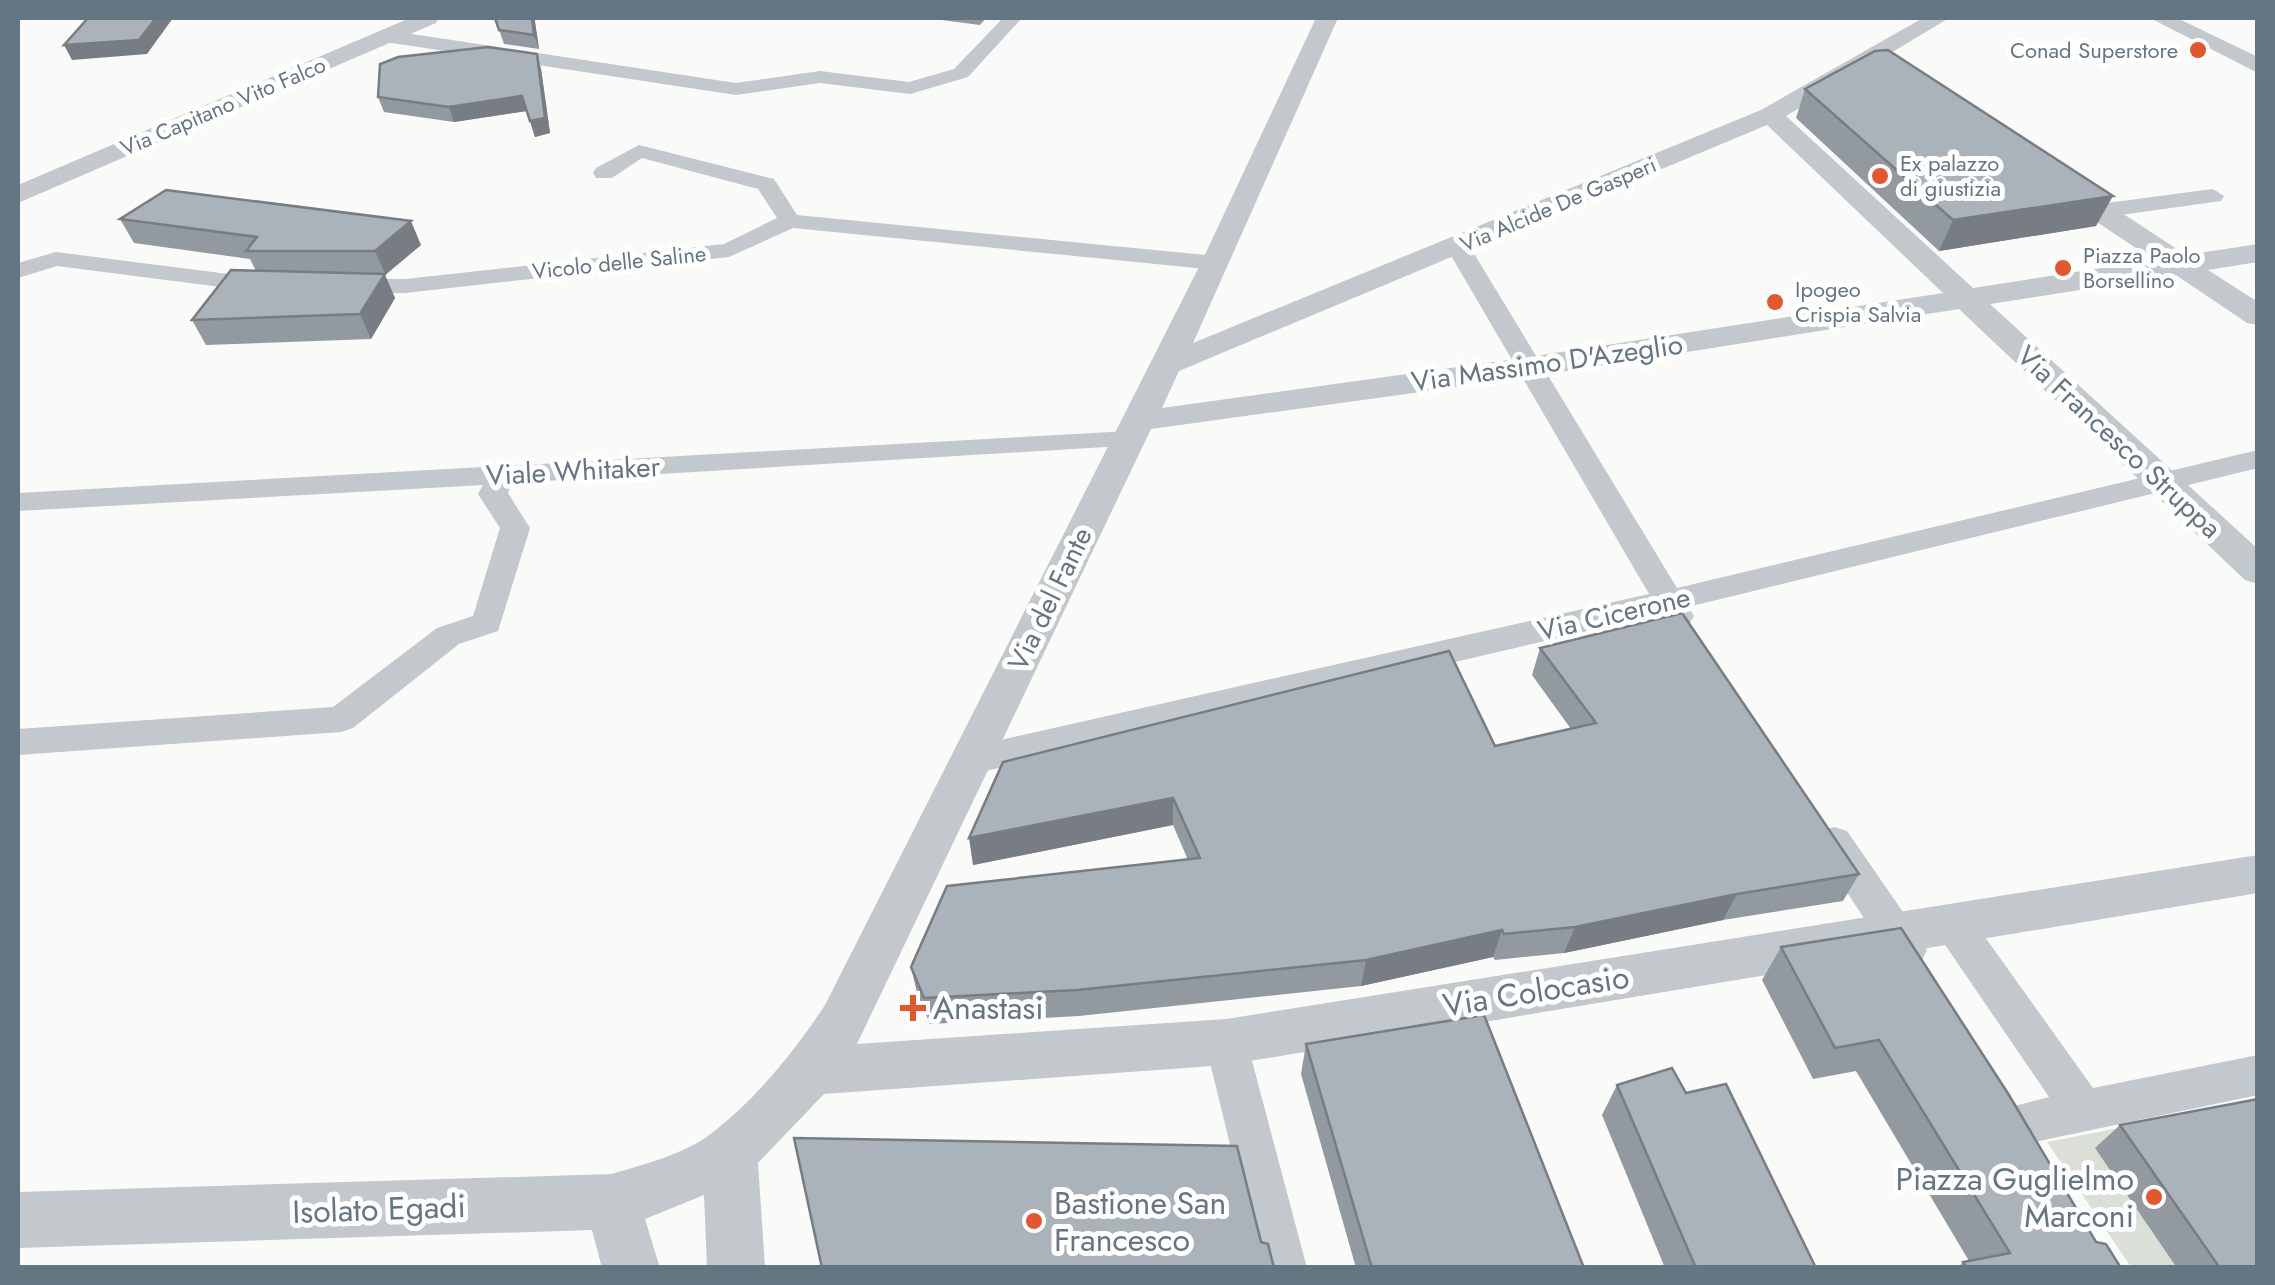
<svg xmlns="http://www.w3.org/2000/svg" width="2275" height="1285" viewBox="0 0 2275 1285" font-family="Jost,sans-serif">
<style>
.green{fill:#dadfd7}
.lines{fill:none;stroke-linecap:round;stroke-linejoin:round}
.minor{fill:#c3c8cc;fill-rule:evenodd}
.tertiary{fill:#c3c8cc;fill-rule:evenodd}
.wall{fill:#929a9f}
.shaded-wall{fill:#777d82}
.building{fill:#aab3b9;stroke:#777d82;stroke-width:2.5}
.poi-dot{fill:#e4572e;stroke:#fff;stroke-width:4}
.labels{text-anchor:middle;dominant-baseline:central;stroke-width:10;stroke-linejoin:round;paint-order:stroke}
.far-poi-label{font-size:22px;fill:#657683;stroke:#fff;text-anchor:start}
.far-street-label{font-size:22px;fill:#657683;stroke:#fff}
.street-label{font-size:28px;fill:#657683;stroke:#fff}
.near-street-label{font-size:32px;fill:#657683;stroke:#fff}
.near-poi-label{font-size:32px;fill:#657683;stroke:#fff;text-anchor:start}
</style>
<rect width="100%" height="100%" fill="#fafaf8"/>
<!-- green -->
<path class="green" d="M2257,1101v166h-126l-84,-125z"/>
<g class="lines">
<!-- minor -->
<path class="minor" d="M1003,18h19l-54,59 -58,17 -90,-11 -84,12 -351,-53 -9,-6 9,-6 351,53 84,-12 89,11 45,-13z
M639,145l135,34 23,36 419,41 12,7 -12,7 -423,-42 -64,29 -324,36h-59l-12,-7 12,-7h59l319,-35 53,-26 -19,-29 -116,-31 -30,20h-16l-3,-5 3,-5z
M2213,189l11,7 -3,5 -122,17 -11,-7 11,-7z
M1458,240l12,7 207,341 581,-138v18l-570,139 6,9 -5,8 -11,3 -11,-3 -6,-10 -692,161 -12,-4 -6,-10 6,-10 12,-4 680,-153 -203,-347z
M56,252l211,27 12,7 -12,7 -210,-27 -39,12v-15z
M1129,431l10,2 4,6 -4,6 -627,38 -4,10 22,35 -32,103 -39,13 -106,84 -12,4 -323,23v-26l315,-22 104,-79 36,-12 27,-88 -22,-34 5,-9 -465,26v-18z
M1834,827l13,4 74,107 6,12 -6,12 -14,5 -14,-5 -72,-109 -6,-11 6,-11z
M1953,907l14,5 126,176 165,-33v40l-248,52 -15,-6 -7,-15 7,-15 54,-14 -110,-161 -6,-12 6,-12z
M1226,1023l15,6 6,13 60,226h-47l-55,-226 6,-13z"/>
<!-- tertiary -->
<path class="tertiary" d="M410,18h29l-3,5 -418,180v-18z
M1316,18h22l-145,325 568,-233 162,-92h26l-163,98 187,172 181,-28 -107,-71 -3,-6 3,-6h20l119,78 72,-11v18l-50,8 50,32v23l-11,-2 -71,-48 -186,29 268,245v35l-13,-4 -286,-271 -430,68 -378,52 -294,615 369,-25 1032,-164v38l-1032,172 -402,29 -66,69 7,105h-58l-3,-73 -59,24 15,49h-58l-10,-38 -574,18v-56l594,-18c33,-10 73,-20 100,-41 45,-35 82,-81 113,-128l376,-742zM1767,125l176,168 -414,64 -367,51 17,-37z
M2150,18h27l81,39v16z"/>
</g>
<!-- wall -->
<path class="wall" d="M495,18h39l5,31 -35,-5z
M934,18h52l-6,7 -46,-6z
M541,69l9,64 -15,4 -8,-26 -73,11 -70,-10 -6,-15z
M1805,89l291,137 -157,25 -143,-133z
M120,219l301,26 -36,30 10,23 -24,41 -165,6 -14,-25 64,-49 -6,-12 -116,-16z
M1540,648l319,226 -16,27 -120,19 -159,33 -69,7 -2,-3 -132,29 -282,30 -149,8 -13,-31 -6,-26 277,-107 -15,-35 -200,40 30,-103 492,-16 76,-17 -39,-54z
M1781,947l315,295 25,26h-163l5,-6 6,-1 -113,-190 -43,8 -51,-99z
M1306,1044l278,224h-228l-55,-194z
M1617,1085l69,8 130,175h-151l-63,-153z
M2120,1125l138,143h-81l-82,-120z"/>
<!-- shaded-wall -->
<path class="shaded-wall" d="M156,18h17l-26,36 -75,6 -8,-15z
M532,18h2l1,3 4,28 -5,-14z
M537,54l4,15 9,64 -15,4 -5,-16z
M522,96l5,15 -73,11 -5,-15z
M2113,196l-17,30 -157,25 14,-31z
M411,221l10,24 -36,30 10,23 -24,41 -11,-25 25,-40 -10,-23z
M1173,798v27l-200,40 -4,-27z
M1737,894l-14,26 -159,33 11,-26z
M1502,930l-9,27 -132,29 5,-26z"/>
<!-- building -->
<path class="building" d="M88,18h68l-17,22 -75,5z
M495,18h37l2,17 -35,-5z
M488,47l49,7 8,64 -15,3 -8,-25 -73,11 -71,-10 2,-33 18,-7z
M1888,50l225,146 -160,24 -148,-131 70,-38z
M166,190l245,31 -36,30h-129l11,-14 -137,-18z
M231,270l154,4 -25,40 -168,6z
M1682,613l177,261 -122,20 -162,33 -71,7 -2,-4 -136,30 -289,30 -153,8 -13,-31 36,-81 253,-28 -27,-60 -204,40 34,-76 446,-111 46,95 101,-23 -56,-75z
M1901,928l108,167 87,147 10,2 15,24h-154l-4,-6 47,-9 -131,-213 -44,8 -54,-101z
M1484,1015l100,253h-212l-66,-224z
M1672,1068l14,25 40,-9 90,184h-120l-79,-183z
M2258,1099v169h-38l-100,-143z
M794,1138l443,8 24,96 7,2 6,24h-452z"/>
<!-- markers -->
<g class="poi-dot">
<circle cx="2198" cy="50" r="10"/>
<circle cx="1880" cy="176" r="10"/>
<circle cx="2063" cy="268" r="10"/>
<circle cx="1775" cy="302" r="10"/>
<path d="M908 993h10v10h10v10h-10v10h-10v-10h-10v-10h10z"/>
<circle cx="2154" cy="1197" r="10"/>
<circle cx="1034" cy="1221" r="10"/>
</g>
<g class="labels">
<!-- far-poi labels -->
<g class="far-poi-label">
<text x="2178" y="50" text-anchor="end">Conad Superstore</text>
<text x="1900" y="163">Ex palazzo<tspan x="1900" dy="25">di giustizia</tspan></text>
<text x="2083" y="255">Piazza Paolo<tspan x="2083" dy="25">Borsellino</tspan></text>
<text x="1795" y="289">Ipogeo<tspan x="1795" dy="25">Crispia Salvia</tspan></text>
</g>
<!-- far-street labels -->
<g class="far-street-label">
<text transform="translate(223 106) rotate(-23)">Via Capitano Vito Falco</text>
<text transform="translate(1558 204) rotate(-23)">Via Alcide De Gasperi</text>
<text transform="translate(619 262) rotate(-6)">Vicolo delle Saline</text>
</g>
<!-- street labels -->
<g class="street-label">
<text transform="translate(1547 363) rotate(-8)">Via Massimo D'Azeglio</text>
<text transform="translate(2119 442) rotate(43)">Via Francesco Struppa</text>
<text transform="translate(573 471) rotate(-3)">Viale Whitaker</text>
<text transform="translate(1050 599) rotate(-64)">Via del Fante</text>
<text transform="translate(1614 614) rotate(-13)">Via Cicerone</text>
</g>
<!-- near-street labels -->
<g class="near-street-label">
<text transform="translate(1536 991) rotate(-9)">Via Colocasio</text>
<text transform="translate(379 1209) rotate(-2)">Isolato Egadi</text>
</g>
<!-- near-poi labels -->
<g class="near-poi-label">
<text x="933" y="1008">Anastasi</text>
<text x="2134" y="1179" text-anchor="end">Piazza Guglielmo<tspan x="2134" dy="37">Marconi</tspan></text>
<text x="1054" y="1203">Bastione San<tspan x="1054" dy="37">Francesco</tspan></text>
</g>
</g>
<!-- border -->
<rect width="2275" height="1285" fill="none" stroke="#657683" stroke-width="40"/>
</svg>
